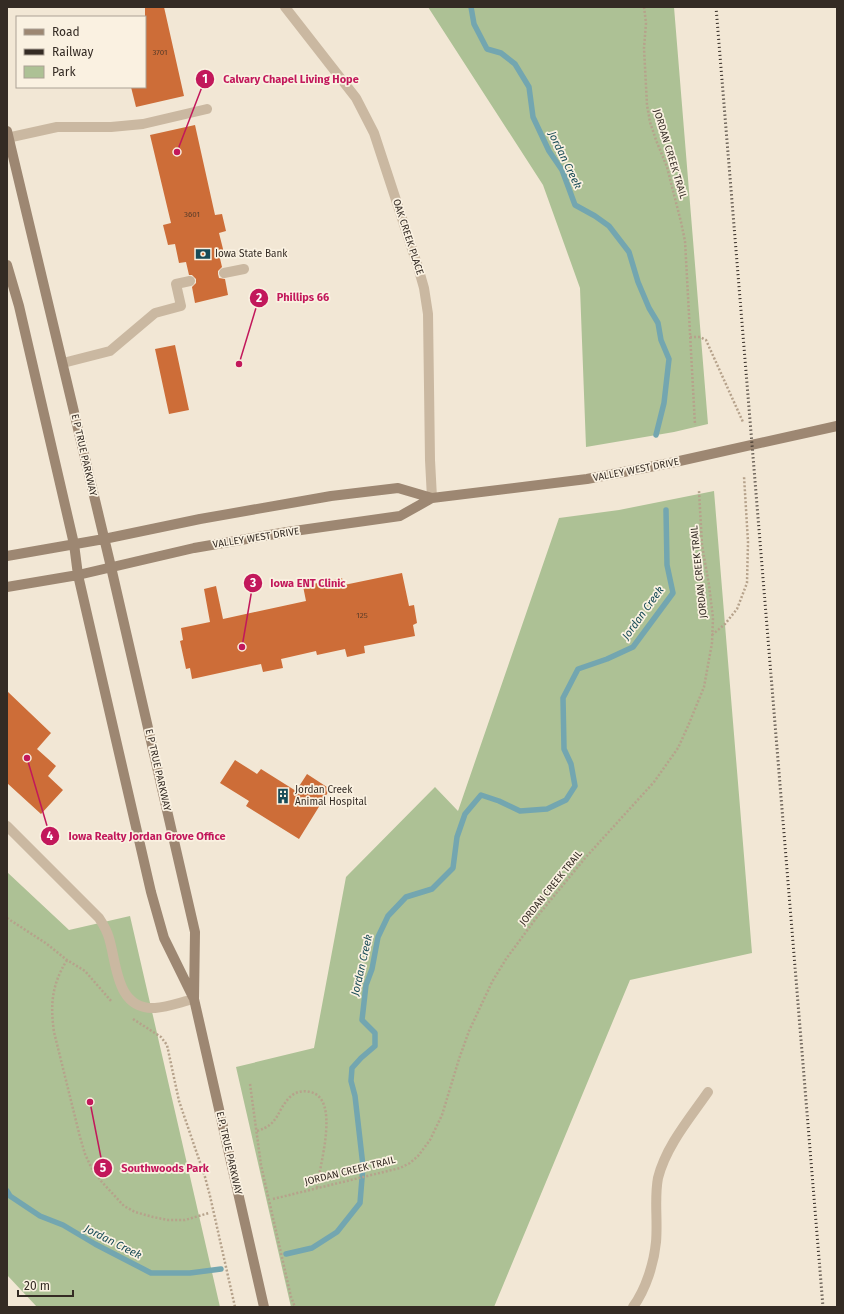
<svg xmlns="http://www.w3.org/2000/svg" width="844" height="1314" viewBox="0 0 844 1314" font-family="'Fira Sans',sans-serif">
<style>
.green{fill:#adc195}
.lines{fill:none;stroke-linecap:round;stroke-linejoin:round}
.stream{stroke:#73a6b0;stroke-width:5.5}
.building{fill:#cd6d38}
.path{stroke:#b6a28b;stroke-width:2.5;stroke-dasharray:2 2;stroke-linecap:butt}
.lane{stroke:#cab8a1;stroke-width:10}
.street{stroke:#cab8a1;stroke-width:10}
.secondary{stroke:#9d8772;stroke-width:10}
.rail{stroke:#342b24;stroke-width:3;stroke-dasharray:1 3;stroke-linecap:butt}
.labels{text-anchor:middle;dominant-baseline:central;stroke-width:3.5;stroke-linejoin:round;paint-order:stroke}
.number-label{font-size:8px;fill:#5a3c29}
.street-label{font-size:10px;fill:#342b24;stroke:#faf1e1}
.poi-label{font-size:10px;fill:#342b24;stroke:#faf1e1;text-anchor:start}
.water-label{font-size:11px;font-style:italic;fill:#184b57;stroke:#faf1e1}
.leader{fill:none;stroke:#c2185b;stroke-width:1.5}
.callout-dot{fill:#c2185b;stroke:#faf1e1;stroke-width:1.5}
.mark-label{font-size:12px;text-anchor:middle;font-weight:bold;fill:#fff}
.callout-label{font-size:11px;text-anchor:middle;font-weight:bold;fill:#c2185b;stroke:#faf1e1;stroke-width:3.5;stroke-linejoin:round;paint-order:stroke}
</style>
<rect width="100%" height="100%" fill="#f2e7d5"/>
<!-- green -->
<path class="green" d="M428,7h246l34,417 -34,8 -88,15 -6,-159 -37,-103z
M714,491l38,462 -122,27 -136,327h-203l-55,-240 78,-19 32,-171 89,-90 23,24 101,-293 60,-8z
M7,872l62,58 61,-14 90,391h-183l-30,-32z"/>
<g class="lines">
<!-- stream -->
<path class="stream" d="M471,7l3,17 13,25 14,4 14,11 14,23 4,30 16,34 13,19 13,35 20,11 14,10 20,26 9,30 11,26 9,15 3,17 8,19 -5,44 -8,32
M7,1191l3,5 30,20 23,9 32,19 56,29h39l31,-4
M286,1254l26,-6 25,-16 23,-29 3,-37 -8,-70 -4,-15 1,-13 9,-10 14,-12v-13l-13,-13 4,-35 6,-16 6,-32 10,-21 18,-19 26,-8 21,-21 4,-31 8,-23 16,-19 18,6 21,10 27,-2 19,-9 9,-14 -4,-22 -7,-15 -1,-51 15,-29 29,-10 26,-12 40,-54 -6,-28 -1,-55"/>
</g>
<!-- building -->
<path class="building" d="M145,7h19l20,89 -48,11 -5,-20h14z
M195,125l20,90 7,-1 4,17 -7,2 5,20 -5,1 3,13 -4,4v3l1,4 6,1 3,16 -33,8 -3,-16 4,-4v-4l-4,-4h-3l-3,-13 -7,1 -4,-19 -7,1 -5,-20 8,-2 -21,-88z
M175,345l14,65 -20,4 -14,-65z
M402,573l7,33 5,-1 3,18 -4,2 2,11 -51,10 1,7 -18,4 -2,-8 -28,6 -1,-4 -35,8 2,9 -20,4 -2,-8 -69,15 -2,-11 -4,1 -6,-28 3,-1 -2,-12 29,-6 -6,-33 12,-3 7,33 83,-18 -3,-15 39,-8 2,7z
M7,691l44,42 -14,16 19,17 -8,10 15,14 -22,24 -34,-31z
M235,760l22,14 4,-5 35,22 11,-17 23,15 -31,50 -53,-33 3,-5 -29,-18z"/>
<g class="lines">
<!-- path -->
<path class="path" d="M644,7l2,16 -2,25 3,57 3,17 6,18 11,27 14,55 4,19 10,184
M690,337h10l6,3 37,82
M712,635l13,-11 12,-15 10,-26 1,-41 -4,-66
M7,918l40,26 20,16 18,11 27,31
M67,960c-15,24 -17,44 -13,72l26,105 5,17 6,13 10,14 23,25 11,6 18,5 15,3h17l24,-7
M133,1019l28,18 6,8 12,56 26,76 5,19 25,111
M250,1084l11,81 30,132 4,10
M257,1131c23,-7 19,-20 33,-34 5,-5 13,-7 20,-5 31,6 9,75 7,96
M273,1199l127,-31 10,-5 8,-7 12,-16 12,-25 17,-56 10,-28 23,-49 14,-23 34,-46 46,-56 68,-75 24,-34 10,-22 16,-39 8,-44 1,-25 -4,-33 -7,-40 -3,-54"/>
<!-- lane -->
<path class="lane" d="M7,138l50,-11h54l32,-3 64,-15
M224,273l20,-4
M63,363l47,-12 45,-38 26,-7 -5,-22 14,-3
M7,826l92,92c4,6 8,13 10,20 8,26 7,72 46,70 13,-1 26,-6 39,-9"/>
<!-- street -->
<path class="street" d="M285,7l71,91 18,35 44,134 6,21 4,26 2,146 2,38
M633,1307c13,-18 21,-44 23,-65 2,-22 -2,-43 2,-64 8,-32 32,-60 50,-86"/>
<!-- secondary -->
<path class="secondary" d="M7,131l104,436 84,365 -1,67 70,308
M7,265l12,41 55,238 4,31 73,317 13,46 29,59
M7,556l97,-17 96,-20 131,-23 67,-8 34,10
M7,587l71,-12 116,-27 93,-16 113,-16 32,-18 155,-19 88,-17 162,-36"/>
<!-- rail -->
<path class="rail" d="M716,7l107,1300"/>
</g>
<!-- icons -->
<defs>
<g id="bank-bare" transform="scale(1.2)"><path d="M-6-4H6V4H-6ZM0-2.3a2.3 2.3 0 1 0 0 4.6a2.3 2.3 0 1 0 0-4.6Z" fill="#184b57" stroke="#faf1e1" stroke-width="2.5" paint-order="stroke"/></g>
<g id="building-bare" transform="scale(1.2)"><path d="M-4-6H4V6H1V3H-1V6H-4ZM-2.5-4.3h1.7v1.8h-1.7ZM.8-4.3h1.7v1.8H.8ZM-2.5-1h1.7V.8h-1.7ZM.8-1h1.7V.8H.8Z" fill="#184b57" stroke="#faf1e1" stroke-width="2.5" paint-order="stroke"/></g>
</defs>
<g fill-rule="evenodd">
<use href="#bank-bare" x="203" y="254"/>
<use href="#building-bare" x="283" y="796"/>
</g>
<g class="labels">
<!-- number labels -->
<g class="number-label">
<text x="160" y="52">3701</text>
<text x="192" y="214">3601</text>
<text x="362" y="615">125</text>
</g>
<!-- street labels -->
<g class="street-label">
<text transform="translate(670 154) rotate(73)">JORDAN CREEK TRAIL</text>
<text transform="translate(408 237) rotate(72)">OAK CREEK PLACE</text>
<text transform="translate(84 455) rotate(77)">E P TRUE PARKWAY</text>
<text transform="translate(636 470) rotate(-11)">VALLEY WEST DRIVE</text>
<text transform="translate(256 538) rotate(-9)">VALLEY WEST DRIVE</text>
<text transform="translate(699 572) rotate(-96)">JORDAN CREEK TRAIL</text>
<text transform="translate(158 770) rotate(77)">E P TRUE PARKWAY</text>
<text transform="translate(551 888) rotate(-51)">JORDAN CREEK TRAIL</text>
<text transform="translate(229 1153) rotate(77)">E.P. TRUE PARKWAY</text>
<text transform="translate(350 1171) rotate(-14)">JORDAN CREEK TRAIL</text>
</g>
<!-- poi labels -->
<g class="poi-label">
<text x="215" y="254">Iowa State Bank</text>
<text x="295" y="790">Jordan Creek<tspan x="295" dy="12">Animal Hospital</tspan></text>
</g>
<!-- water labels -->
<g class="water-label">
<text transform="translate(565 160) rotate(64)">Jordan Creek</text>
<text transform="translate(643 613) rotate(-54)">Jordan Creek</text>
<text transform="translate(362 965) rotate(-77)">Jordan Creek</text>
<text transform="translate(113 1242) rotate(27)">Jordan Creek</text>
</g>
</g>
<!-- callouts -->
<path class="leader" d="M177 152L205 79M239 364L259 298M242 647L253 583M27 758L50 836M90 1102L103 1168"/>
<g class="callout-dot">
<circle cx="177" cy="152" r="4"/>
<circle cx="239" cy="364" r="4"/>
<circle cx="242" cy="647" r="4"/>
<circle cx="27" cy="758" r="4"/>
<circle cx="90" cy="1102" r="4"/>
<circle cx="205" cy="79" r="10"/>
<circle cx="259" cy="298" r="10"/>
<circle cx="253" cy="583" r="10"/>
<circle cx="50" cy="836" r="10"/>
<circle cx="103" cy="1168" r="10"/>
</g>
<g class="mark-label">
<text x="205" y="83">1</text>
<text x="259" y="302">2</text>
<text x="253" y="587">3</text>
<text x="50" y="840">4</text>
<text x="103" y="1172">5</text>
</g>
<g class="callout-label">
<text x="291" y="83">Calvary Chapel Living Hope</text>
<text x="303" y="301">Phillips 66</text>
<text x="308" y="587">Iowa ENT Clinic</text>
<text x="147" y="840">Iowa Realty Jordan Grove Office</text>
<text x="165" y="1172">Southwoods Park</text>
</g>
<!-- border -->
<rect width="844" height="1314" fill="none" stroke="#342b24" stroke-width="16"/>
<!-- legend -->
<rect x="16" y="16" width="130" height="72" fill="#faf1e1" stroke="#aba295"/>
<rect x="24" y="29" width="20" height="6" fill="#9d8772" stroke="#aba295"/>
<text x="52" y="36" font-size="12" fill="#342b24">Road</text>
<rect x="24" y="49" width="20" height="6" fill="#342b24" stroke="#aba295"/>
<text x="52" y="56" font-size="12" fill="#342b24">Railway</text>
<rect x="24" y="66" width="20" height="12" fill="#adc195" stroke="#aba295"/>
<text x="52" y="76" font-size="12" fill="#342b24">Park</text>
<!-- scale -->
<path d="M18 1290v6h55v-6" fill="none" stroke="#342b24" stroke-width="2"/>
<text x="24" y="1290" font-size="12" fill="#342b24" stroke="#faf1e1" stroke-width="3" paint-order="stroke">20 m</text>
</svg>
